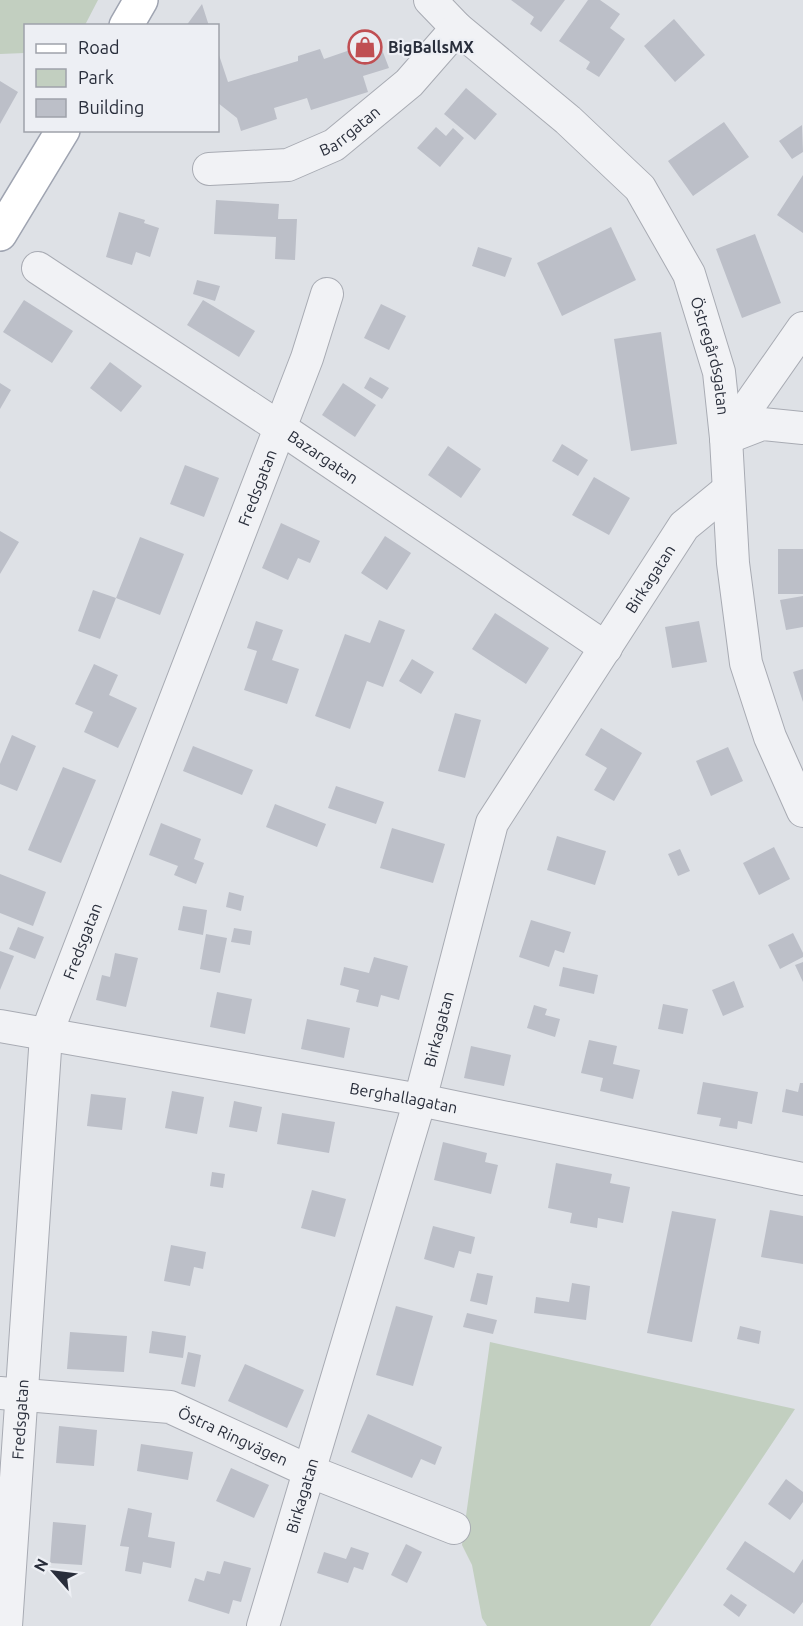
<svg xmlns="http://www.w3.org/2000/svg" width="803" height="1626" viewBox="0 0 803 1626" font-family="Ubuntu,sans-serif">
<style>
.green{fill:#c2cfc0}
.building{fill:#bcbfc8}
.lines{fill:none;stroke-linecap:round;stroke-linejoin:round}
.minor-casing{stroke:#a8abb3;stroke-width:34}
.major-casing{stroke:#9fa4b1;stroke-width:36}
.minor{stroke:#f1f2f5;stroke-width:32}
.major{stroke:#fff;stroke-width:33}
.labels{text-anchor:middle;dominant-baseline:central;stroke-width:4.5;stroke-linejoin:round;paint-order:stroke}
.poi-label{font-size:16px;font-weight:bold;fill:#292e3b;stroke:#edeff4;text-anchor:start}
.street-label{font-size:16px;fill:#292e3b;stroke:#edeff4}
</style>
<rect width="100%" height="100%" fill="#dee1e6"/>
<!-- green -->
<path class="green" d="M0,0h98l-13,25 -59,1 -1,27 -25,1z
M490,1342l305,67 -145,217h-163l-5,-8 -10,-53 -10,-20z"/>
<!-- building -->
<path class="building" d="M511,0h54l-24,32 -11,-8 4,-7z
M588,0h12l20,14 -10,14 15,11 -26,38 -13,-8 4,-7 -31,-21z
M202,4l7,22h-23z
M674,19l31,36 -30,27 -31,-36z
M376,34l13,34 -26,8 5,16 -57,18 -4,-12 -33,10 3,11 -36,12 -4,-13 -19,-15v-51l10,30 70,-21v-5l22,-7 4,10 29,-10 -4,-7z
M0,81l18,11 -18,32z
M466,88l31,26 -22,26 -31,-26z
M724,122l25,35 -56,39 -25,-35z
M802,125l1,27 -11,7 -13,-18z
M436,127l10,9 7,-8 11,10 -24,29 -23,-19z
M803,175v58l-26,-18z
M216,200l63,4 -1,15h19l-2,41 -20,-1 1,-22 -62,-3z
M119,212l26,8 -1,3 15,5 -9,29 -14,-5 -4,13 -26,-8z
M611,227l25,53 -74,36 -25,-53z
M755,234l26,69 -39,15 -26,-69z
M478,247l34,11 -7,19 -33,-11z
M197,280l23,6 -5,15 -22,-7z
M24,300l49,31 -21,32 -49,-31z
M203,300l52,31 -16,26 -52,-32z
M381,304l25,12 -17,34 -25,-12z
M661,332l16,112 -46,7 -17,-112z
M110,362l32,24 -21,26 -31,-24z
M370,377l19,11 -7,11 -18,-11z
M0,383l11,7 -11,19z
M343,383l33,22 -21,32 -33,-22z
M562,444l26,16 -10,16 -26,-15z
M448,446l33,23 -20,29 -33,-23z
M185,465l34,13 -15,39 -34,-13z
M594,477l36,21 -21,37 -37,-20z
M281,523l39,18 -10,22 -12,-5 -10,22 -26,-12z
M0,531l19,11 -19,32z
M385,536l26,17 -24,37 -26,-17z
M140,537l44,17 -24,61 -44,-17z
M778,549h25v45h-25z
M93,590l23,8 -16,41 -22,-8z
M803,596v31l-17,3 -6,-30z
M495,613l54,35 -23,36 -54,-35z
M379,620l26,10 -22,57 -16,-6 -17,48 -35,-13 30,-82 25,9z
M256,621l27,9 -11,30 27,9 -12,35 -43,-14 13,-39 -10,-3z
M699,621l8,41 -35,6 -7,-41z
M412,659l22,13 -13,22 -22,-13z
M94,664l24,11 -9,20 28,13 -19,40 -34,-16 9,-20 -18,-8z
M803,669v33l-10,-30z
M455,713l26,7 -16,58 -27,-7z
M601,728l41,25 -28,48 -20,-11 13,-22 -22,-13z
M12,735l24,11 -19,45 -17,-7v-20z
M193,746l60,24 -11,25 -59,-24z
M728,747l15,34 -32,15 -15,-35z
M63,767l33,13 -35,83 -33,-13z
M336,786l48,16 -8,22 -48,-16z
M275,804l51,20 -9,23 -51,-20z
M161,823l40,16 -7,20 10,4 -8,21 -22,-9 4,-9 -29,-11z
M392,828l53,16 -12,39 -53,-15z
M557,836l49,15 -11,34 -48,-15z
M774,847l16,32 -31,16 -16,-32z
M680,849l10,22 -12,5 -10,-22z
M0,874l46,18 -13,34 -33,-13z
M229,892l15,4 -3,15 -15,-4z
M183,906l24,4 -4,25 -25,-5z
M531,920l40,12 -7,21 -9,-3 -6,17 -30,-10z
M18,927l26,10 -9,22 -26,-10z
M234,928l18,3 -2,14 -19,-3z
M793,933l10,20v4l-23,12 -12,-24z
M206,934l21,4 -7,35 -20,-4z
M0,951l14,5 -14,34z
M115,953l23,5 -12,49 -30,-7 6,-25 8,2z
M374,957l34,9 -9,34 -18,-5 -3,12 -22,-5 3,-12 -19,-5 4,-18 25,6z
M803,962v20l-8,-17z
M563,967l35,8 -4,19 -35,-8z
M734,981l10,26 -21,9 -11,-26z
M217,992l35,7 -7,35 -35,-7z
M663,1004l25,5 -5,25 -25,-5z
M534,1005l13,4 -2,6 15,4 -5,18 -28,-9z
M307,1019l43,9 -6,30 -43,-9z
M589,1040l28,6 -4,18 27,6 -7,29 -33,-8 3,-13 -22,-5z
M471,1046l40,9 -7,31 -40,-8z
M703,1082l55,10 -6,32 -14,-3 -1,8 -18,-3 2,-8 -24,-4z
M800,1083h3v33l-21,-4 4,-23 12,3z
M172,1091l32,6 -7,37 -32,-6z
M91,1094l35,4 -4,32 -35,-4z
M234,1101l28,6 -5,25 -28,-5z
M282,1113l53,9 -6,31 -52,-9z
M443,1142l44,11 -2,9 13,3 -7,29 -57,-14z
M556,1163l56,11 -2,9 20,4 -7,36 -25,-5 -1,10 -27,-5 2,-10 -24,-5z
M212,1172l13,2 -2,14 -13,-2z
M312,1190l34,9 -11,38 -34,-9z
M770,1210l33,6v48l-42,-7z
M672,1211l44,8 -24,123 -45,-9z
M433,1226l42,11 -4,17 -12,-3 -5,17 -30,-9z
M171,1245l35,7 -3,17 -9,-2 -4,19 -26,-5z
M477,1273l16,3 -6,29 -17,-4z
M572,1283l18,3 -4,34 -52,-7 2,-16 33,5z
M396,1306l37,10 -20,70 -37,-11z
M467,1313l30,7 -4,14 -30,-7z
M740,1326l21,5 -2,13 -22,-5z
M152,1331l34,5 -3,22 -34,-5z
M70,1332l57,4 -3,36 -57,-3z
M188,1352l13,3 -6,32 -14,-3z
M245,1364l59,26 -17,38 -59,-27z
M368,1414l74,33 -7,18 -14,-6 -9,19 -61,-26z
M59,1426l38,4 -3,36 -38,-3z
M141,1444l52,8 -5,28 -51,-9z
M231,1468l38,17 -15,33 -38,-17z
M786,1479l17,13v10l-13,18 -22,-16z
M128,1508l24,5 -4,24 27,5 -4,26 -28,-6 -2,12 -16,-3 4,-24 -9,-1z
M53,1522l33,3 -4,40 -32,-2z
M745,1541l49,32 9,-14v43l-9,12 -68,-45z
M406,1544l16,8 -15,31 -16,-8z
M351,1547l18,6 -6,17 -9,-3 -6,16 -31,-10 7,-21 22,7z
M224,1561l27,7 -10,34 -8,-2 -4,14 -41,-13 7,-23 9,3 3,-10 13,3z
M731,1594l16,11 -8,12 -16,-12z"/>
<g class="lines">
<!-- minor casing -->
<g class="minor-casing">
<g id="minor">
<path id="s1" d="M430,0l27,28 111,92 72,68 49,86 30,98 7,66 7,125 13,100 24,74 33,74"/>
<path id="s2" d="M209,169l79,-4 46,-20 75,-62 48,-55"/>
<path id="s3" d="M38,268l241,159 327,221"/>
<path d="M726,438l77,-110"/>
<path d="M726,438l36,-14 41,4"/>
<path id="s4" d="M0,1026l420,74 383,79"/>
<path id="s5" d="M0,1393l170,14 139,64 145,57"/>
<path id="s6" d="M6,1626l40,-591 261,-677 20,-64"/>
<path id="s7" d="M263,1626l157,-526 72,-277 192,-297 44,-36"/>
</g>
</g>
<!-- major casing -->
<g class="major-casing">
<path id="major" d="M126,26l15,-26
M0,234l63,-104"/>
</g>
<!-- minor -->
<use href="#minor" class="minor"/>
<!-- major -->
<use href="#major" class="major"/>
</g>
<!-- icons -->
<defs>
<g id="shop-ring" transform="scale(1.725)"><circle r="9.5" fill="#edeff4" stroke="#c04f53" stroke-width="1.5"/><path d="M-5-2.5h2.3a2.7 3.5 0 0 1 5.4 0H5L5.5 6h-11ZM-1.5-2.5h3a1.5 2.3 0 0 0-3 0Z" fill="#c04f53"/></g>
</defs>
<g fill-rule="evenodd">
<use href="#shop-ring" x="365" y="47"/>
</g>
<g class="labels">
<!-- poi labels -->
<g class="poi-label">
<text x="388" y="47">BigBallsMX</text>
</g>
<!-- street labels -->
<g class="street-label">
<text stroke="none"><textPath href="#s2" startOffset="150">Barrgatan</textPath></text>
<text stroke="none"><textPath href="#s1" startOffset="466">Östregårdsgatan</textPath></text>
<text stroke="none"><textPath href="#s3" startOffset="342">Bazargatan</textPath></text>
<text stroke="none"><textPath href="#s6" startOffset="1179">Fredsgatan</textPath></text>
<text stroke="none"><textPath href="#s7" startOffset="1126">Birkagatan</textPath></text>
<text stroke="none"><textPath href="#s6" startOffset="693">Fredsgatan</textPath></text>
<text stroke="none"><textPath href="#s7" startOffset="622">Birkagatan</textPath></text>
<text stroke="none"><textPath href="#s4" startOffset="410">Berghallagatan</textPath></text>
<text stroke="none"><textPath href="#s6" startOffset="207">Fredsgatan</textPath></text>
<text stroke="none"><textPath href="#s5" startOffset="240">Östra Ringvägen</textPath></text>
<text stroke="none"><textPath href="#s7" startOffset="136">Birkagatan</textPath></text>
</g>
</g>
<!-- legend -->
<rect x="24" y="24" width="195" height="108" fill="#edeff4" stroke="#9fa2aa" stroke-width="1.5"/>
<rect x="36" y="44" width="30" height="9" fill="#ffffff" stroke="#9fa2aa" stroke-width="1.5"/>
<text x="78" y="54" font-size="18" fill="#292e3b">Road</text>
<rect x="36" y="69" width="30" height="18" fill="#c2cfc0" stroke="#9fa2aa" stroke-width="1.5"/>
<text x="78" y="84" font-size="18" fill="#292e3b">Park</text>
<rect x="36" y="99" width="30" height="18" fill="#bcbfc8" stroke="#9fa2aa" stroke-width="1.5"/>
<text x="78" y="114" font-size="18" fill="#292e3b">Building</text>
<!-- north arrow -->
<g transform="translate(54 1572) rotate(298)" stroke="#edeff4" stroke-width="4.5" paint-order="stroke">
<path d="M0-4.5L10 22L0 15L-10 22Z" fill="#292e3b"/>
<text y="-9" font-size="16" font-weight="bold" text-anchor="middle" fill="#292e3b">N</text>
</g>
</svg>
